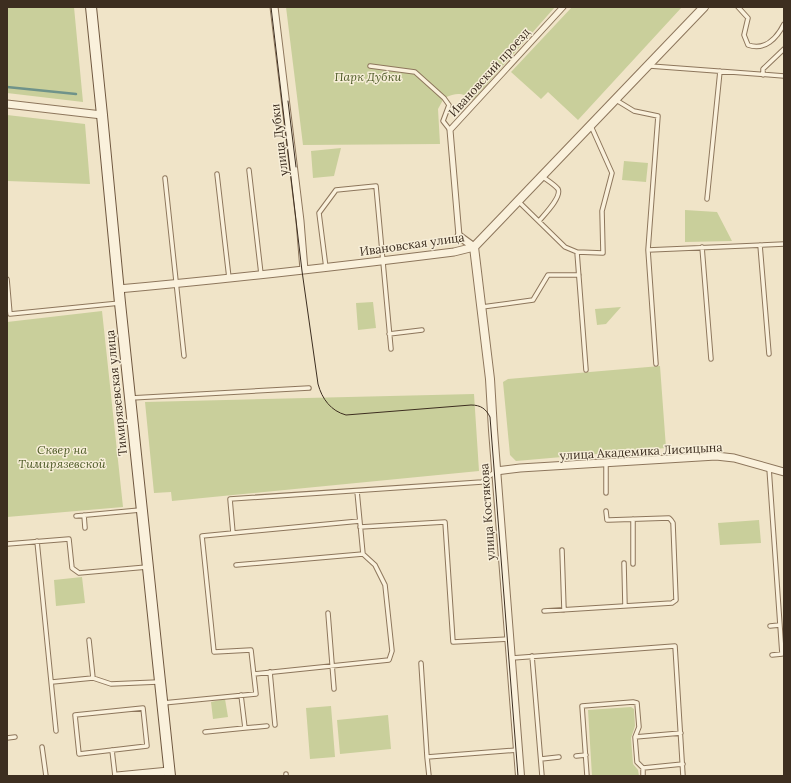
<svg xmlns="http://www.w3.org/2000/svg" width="791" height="783" viewBox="0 0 791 783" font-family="Lora,serif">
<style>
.green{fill:#c9cf9b}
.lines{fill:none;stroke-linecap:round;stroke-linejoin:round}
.stream{stroke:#6f938a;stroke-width:2.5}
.service-casing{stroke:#8d765c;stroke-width:5.5}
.pedestrian-casing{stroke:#8d765c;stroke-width:7}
.minor-casing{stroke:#8d765c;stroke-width:9}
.tertiary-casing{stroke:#8d765c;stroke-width:10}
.secondary-casing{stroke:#6f573f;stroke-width:12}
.service{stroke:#faf1dc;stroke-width:3.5}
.pedestrian{stroke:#faf1dc;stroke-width:5}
.minor{stroke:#faf1dc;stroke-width:7}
.tertiary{stroke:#faf1dc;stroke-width:8}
.secondary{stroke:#faf1dc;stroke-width:10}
.tram{stroke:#3d2e20;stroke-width:1}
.labels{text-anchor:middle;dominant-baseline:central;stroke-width:3;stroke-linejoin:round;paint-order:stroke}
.street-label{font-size:12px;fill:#3d2e20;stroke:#f7eed8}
.park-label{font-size:12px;font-style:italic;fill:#4d5a26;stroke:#f7eed8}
</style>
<rect width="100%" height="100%" fill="#f0e4c8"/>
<!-- green -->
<path class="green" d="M7,7h67l9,95 -76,-9z
M286,7h269l-82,93c-12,-8 -16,-7 -29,-2l-6,11 2,35 -137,1z
M572,7h110l-104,113 -30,-28 -7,7 -30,-27z
M7,115l78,9 5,60 -83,-3z
M341,148l-7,28 -21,2 -2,-27z
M624,161l24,2 -2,19 -24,-2z
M685,210l32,2 15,29 -47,1z
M373,302l3,26 -18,2 -2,-27z
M621,307l-15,17 -9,1 -2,-16z
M102,311l21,196 -116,10v-195z
M660,366l6,82 -150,13 -6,-6 -7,-73 5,-3z
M474,394l5,77 -307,30 -1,-9 -17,1 -9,-91z
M759,520l2,23 -41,2 -2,-22z
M82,577l3,26 -29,3 -2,-26z
M225,699l3,18 -15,2 -2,-17z
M331,706l4,51 -25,2 -4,-51z
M631,707l3,2 1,17 -4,12 2,26 5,6 1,6h-47l-4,-66z
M388,715l3,34 -51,5 -3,-34z"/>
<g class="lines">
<!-- stream -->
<path class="stream" d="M7,87l69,7"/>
<!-- service casing -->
<g class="service-casing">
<path id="service" d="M738,7l10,11 -4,17 4,10c17,6 29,-7 36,-21
M370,66l45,6 29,26 5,7 -6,16 7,9
M650,66l134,10
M763,75v-6l21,-20
M616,100l18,11 24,5 -10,134 8,114
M249,170l12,104
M217,174l12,104
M165,178l19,178
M707,199l13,-128
M518,201l47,46 12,5 26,1 -1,-42 10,-38 -21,-47
M539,221c5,-6 23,-24 19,-32 -3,-4 -11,-9 -15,-12
M760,245l9,109
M702,247l9,112
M648,250l136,-6
M577,252l9,118
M326,268l-7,-55 17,-23 40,-4 15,163
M7,279l3,35 110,-11
M482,307l51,-7 15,-25h31
M389,334l33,-4
M131,398l178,-10
M606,463v30
M769,468l13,186 -10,1
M84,515l1,13
M76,516l64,-6
M360,527l85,-5 8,120 56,-3
M233,533l127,-12
M37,541l19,190
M7,544l62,-5 3,29 7,5 68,-6
M562,550l2,60
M624,563l1,43
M633,564v-45
M236,565l127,-11 -6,-63
M544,611l128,-8 4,-3 -3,-77 -2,-3 -2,-2 -60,2h-2l-1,-9
M328,613l6,76
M770,626l10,-1
M89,640l4,38
M532,656l10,120
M512,658l163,-12 8,130
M421,663l6,94
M270,672l5,53
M254,674l135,-14 3,-9 -7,-66 -10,-20 -12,-11
M52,682l41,-4 18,6 47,-2
M163,703l93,-9 -5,-44 -37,2 -12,-116 31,-3 -3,-34 252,-17 14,-11
M143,708l4,38 -68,8 -4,-39z
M245,728l22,-2
M205,732l40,-4 -4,-33
M635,737l46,-4
M7,738l8,-1
M42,747l4,29
M112,750l3,26
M576,756l10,-1
M541,759l18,-2
M643,768l40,-4
M286,774v2
M429,776l-2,-19 91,-7
M587,776l-5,-70 51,-4 4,1 2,24 -4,10 2,25 6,6v8"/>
</g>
<!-- pedestrian casing -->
<g class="pedestrian-casing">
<path id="pedestrian" d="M459,236l-9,-106 113,-123"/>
</g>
<!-- minor casing -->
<g class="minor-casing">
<path id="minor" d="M274,7l26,214 4,49
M7,104l95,11
M459,236l15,11
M118,289c113,-10 224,-23 336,-37l20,-5
M496,471l24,-3 196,-12 18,2 50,14
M117,776l52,-5"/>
</g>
<!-- tertiary casing -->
<g class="tertiary-casing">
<path id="tertiary" d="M520,776l-27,-346 -3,-51 -16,-132 230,-240"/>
</g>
<!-- secondary casing -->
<g class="secondary-casing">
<path id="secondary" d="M91,7l11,108 18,188 50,473"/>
</g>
<!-- service -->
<use href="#service" class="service"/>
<!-- pedestrian -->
<use href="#pedestrian" class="pedestrian"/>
<!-- minor -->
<use href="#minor" class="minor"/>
<!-- tertiary -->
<use href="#tertiary" class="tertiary"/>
<!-- secondary -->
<use href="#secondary" class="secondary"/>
<!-- tram -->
<path class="tram" d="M271,7l31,264 16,113c4,15 13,27 28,31l125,-10c10,0 15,4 19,12l28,359
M288,101l8,66"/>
</g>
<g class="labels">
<!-- street labels -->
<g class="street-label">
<text transform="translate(489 72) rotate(-48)">Ивановский проезд</text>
<text transform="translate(279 140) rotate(-97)">улица Дубки</text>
<text transform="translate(412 244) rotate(-8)">Ивановская улица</text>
<text transform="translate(116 393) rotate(-96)">Тимирязевская улица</text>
<text transform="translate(641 451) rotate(-3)">улица Академика Лисицына</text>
<text transform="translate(487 512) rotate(-94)">улица Костякова</text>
</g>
<!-- park labels -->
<g class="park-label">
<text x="368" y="76">Парк Дубки</text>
<text x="62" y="449">Сквер на<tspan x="62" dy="14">Тимирязевской</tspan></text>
</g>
</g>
<!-- border -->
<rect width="791" height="783" fill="none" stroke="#3d2e20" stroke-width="16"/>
</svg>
